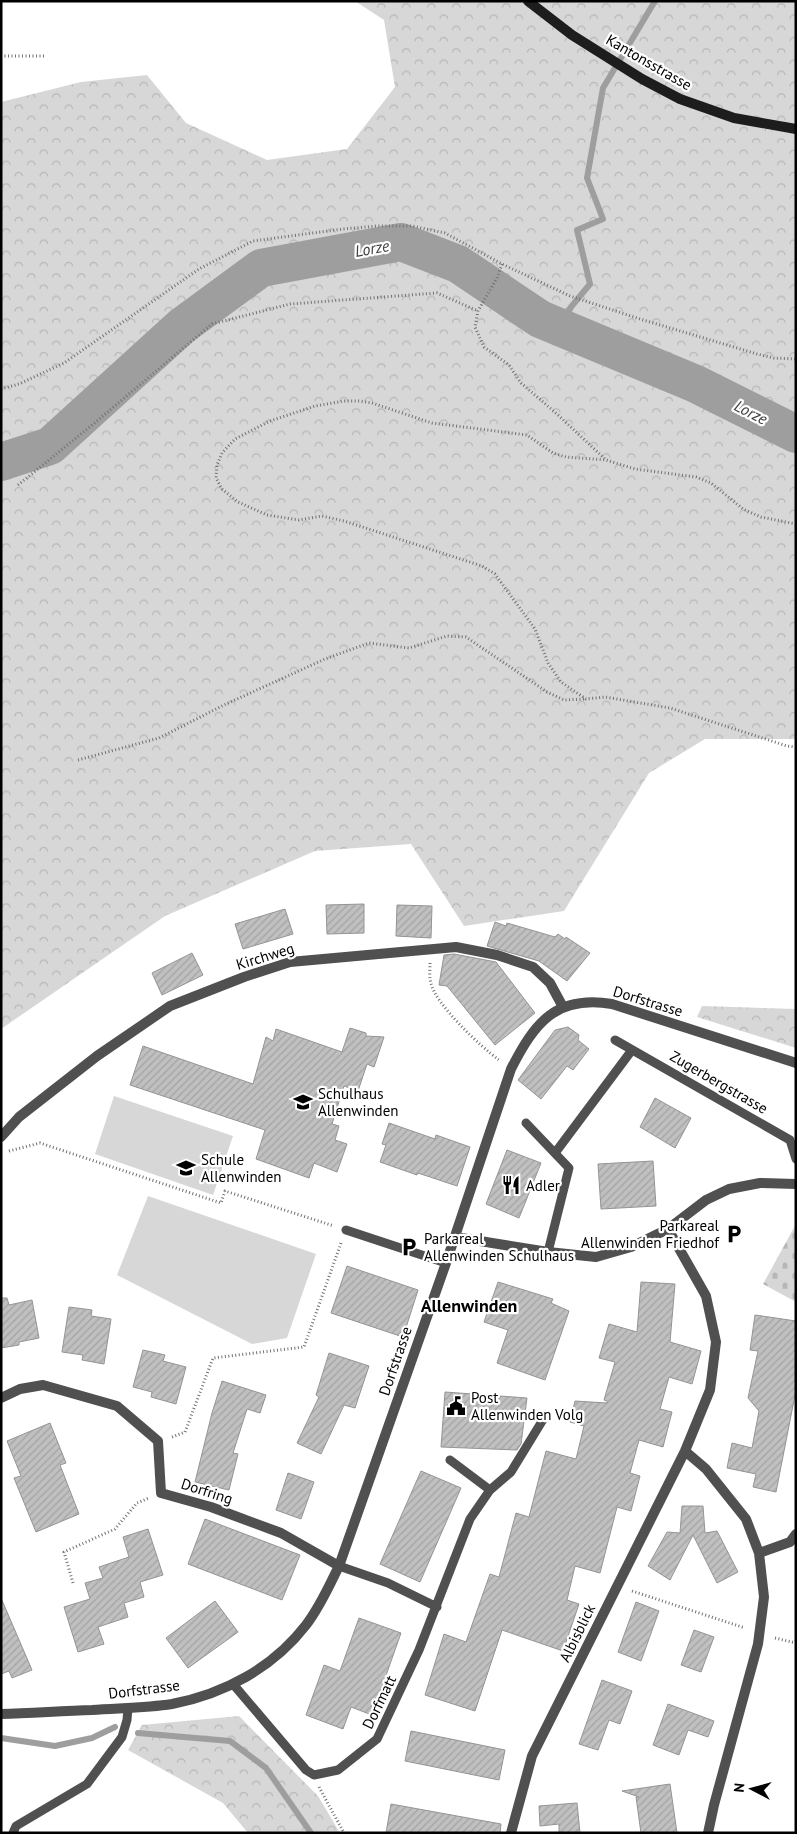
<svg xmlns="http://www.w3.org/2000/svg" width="797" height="1834" viewBox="0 0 797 1834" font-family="'PT Sans',sans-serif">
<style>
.forest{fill:url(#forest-crowns)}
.cemetery{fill:url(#cemetery-stones)}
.pitch{fill:#d7d7d7}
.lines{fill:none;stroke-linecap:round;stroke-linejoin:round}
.stream{stroke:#9e9e9e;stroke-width:6}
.river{stroke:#9e9e9e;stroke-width:38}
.building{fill:url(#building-hatch);stroke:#949494}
.path{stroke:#727272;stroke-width:3;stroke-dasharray:1 2.5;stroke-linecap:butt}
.service{stroke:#505050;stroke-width:9}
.minor{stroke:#505050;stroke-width:10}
.tertiary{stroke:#505050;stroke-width:10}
.secondary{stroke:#1d1d1d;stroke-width:10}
.labels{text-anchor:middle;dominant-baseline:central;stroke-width:4.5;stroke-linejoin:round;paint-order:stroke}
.street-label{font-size:15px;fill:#000;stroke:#fff}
.poi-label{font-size:15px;fill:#000;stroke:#fff;text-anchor:start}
.water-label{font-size:16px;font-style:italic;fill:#3f3f3f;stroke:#fff}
.quarter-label{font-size:18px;font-weight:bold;fill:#000;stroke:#fff}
</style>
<defs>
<pattern id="forest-crowns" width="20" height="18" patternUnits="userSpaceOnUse" patternTransform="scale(1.25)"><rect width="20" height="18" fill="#d7d7d7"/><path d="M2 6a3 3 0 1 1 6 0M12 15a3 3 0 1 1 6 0" fill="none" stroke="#b7b7b7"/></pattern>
<pattern id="cemetery-stones" width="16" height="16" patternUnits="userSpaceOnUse" patternTransform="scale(1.25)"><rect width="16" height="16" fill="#d7d7d7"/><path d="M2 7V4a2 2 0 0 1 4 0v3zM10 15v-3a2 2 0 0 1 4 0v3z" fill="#b7b7b7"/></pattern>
<pattern id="building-hatch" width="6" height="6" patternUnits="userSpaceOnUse" patternTransform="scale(1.25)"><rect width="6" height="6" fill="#c0c0c0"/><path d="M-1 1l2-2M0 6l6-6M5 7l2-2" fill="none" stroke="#a3a3a3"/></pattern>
</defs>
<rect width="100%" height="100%" fill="#fff"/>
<!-- forest -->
<path class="forest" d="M355,1h441v738h-91l-56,34 -85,138 -100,15 -53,-82 -96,7 -150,65 -164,113v-927l80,-20 66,-7 39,48 81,37 80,-11 48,-62 -11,-67z
M702,1006l94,3v39l-99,-31z
M239,1716l79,80 22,37h-92l-25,-30 -95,-53 14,-25z"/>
<!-- cemetery -->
<path class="cemetery" d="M796,1224v78l-33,-18z"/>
<!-- pitch -->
<path class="pitch" d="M114,1096l119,40 -20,59 -118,-41z
M148,1196l168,58 -29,84 -35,6 -135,-69z"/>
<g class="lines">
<!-- stream -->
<path class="stream" d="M558,327l13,-20 19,-23 -13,-54 26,-11 -16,-41 16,-90 52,-87
M138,1733l92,8 36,27 45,65
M1,1738l54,8 37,-8 23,-11"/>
<!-- river -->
<path class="river" d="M1,462l49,-16 132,-120 79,-58 140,-26 57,22 82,55 156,65 100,50"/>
</g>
<!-- building -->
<path class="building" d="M364,904v29l-37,1 -1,-29z
M397,905l35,1 -1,32 -35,-2z
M285,909l8,25 -50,15 -8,-25z
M495,922l11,4 1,-3 48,14 3,-3 7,5 1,-2 24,16 -23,28 -28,-20 -52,-15z
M192,953l11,22 -41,20 -10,-22z
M454,954l42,8 39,51 -40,32 -48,-59 -8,-1 5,-30z
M568,1027l11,8 -1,5 11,9 -16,21 -6,-4 -26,33 -23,-19 37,-50z
M350,1028l16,5v3l18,1 -10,30 -7,-3 -9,27 -14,-5 -12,38 7,2 -4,14 12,4 -10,28 -23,-9 -5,15 -53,-19 9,-29 -135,-45 13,-39 110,38 13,-47 7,4 3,-12 66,23z
M655,1098l36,20 -16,30 -35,-21z
M389,1123l46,16 1,-4 34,12 -13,39 -39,-13 -1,2 -37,-13 6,-17 -4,-1z
M507,1150l34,13 -22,55 -33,-14z
M653,1161l3,45 -55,3 -3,-45z
M347,1266l71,24 -15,47 -72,-24z
M498,1282l55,17 -2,4 18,8 -24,69 -48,-17 11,-33 -24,-8z
M641,1282l34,2 -5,58 31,9 -9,33 -23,-7 -9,32 12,3 -9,35 -24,-7 -9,33 10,3 -9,35 -14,-4 -17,66 -25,-7 -8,34 12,4 -16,47 -61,-21 -27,81 -50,-16 19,-61 22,8 24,-68 9,3 17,-64 13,4 17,-66 30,8 8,-33 -14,-4 5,-21 32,2v-2l-3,-1 11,-38 -16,-4 10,-34 28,8z
M1,1298h6l2,7 23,-5 7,38 -20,4v3l-18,3z
M69,1307l23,3 -1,6 20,3 -7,45 -22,-4 1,-5 -21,-3z
M755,1315l41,6v69l-20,102 -23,-5 3,-13 -29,-6 5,-25 20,5 7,-37 -11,-13 10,-47 -8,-1z
M143,1350l22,5 -2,6 23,6 -10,37 -25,-7 1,-5 -19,-5z
M329,1353l40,13 -14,42 -11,-3 -23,49 -24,-11 22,-46 -3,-2z
M222,1381l44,14 -6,18 -13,-4 -14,44 5,1 -9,36 -34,-8 17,-69z
M445,1392l82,6 -6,46 -4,6 -76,-3z
M50,1423l16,40 -6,2 19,49 -43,18 -22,-54 7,-2 -14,-35z
M421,1471l40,17 -41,94 -40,-18z
M288,1473l26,9 -13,37 -25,-9z
M682,1506h21l2,27 12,-2 21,41 -21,11 -24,-48 -23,45 -22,-14 19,-34 13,1z
M205,1519l95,36 -18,45 -94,-36z
M148,1529l15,46 -23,7 4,15 -20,6 4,14 -30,10 6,17 -26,8 -14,-45 26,-8 -5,-16 18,-5 -4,-11 30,-10 -6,-20z
M1,1598l31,72 -20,8 -3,-7 -8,3z
M215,1601l23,31 -50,36 -22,-30z
M636,1602l23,9 -18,50 -23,-9z
M359,1618l42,15 -29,82 -21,-8 -8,22 -37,-14 18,-50 16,6z
M694,1630l20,7 -13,35 -20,-7z
M602,1680l30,11 -12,33 -11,-4 -11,30 -19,-6z
M668,1704l46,17 -6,16 -20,-7 -9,25 -26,-10z
M411,1731l94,19 -6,30 -94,-19z
M670,1784l7,49h-36l-5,-36h3l-17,-6z
M577,1803l3,30h-21v-9l-19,2 -1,-20z
M391,1804l110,20 -1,9h-114z"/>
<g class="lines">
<!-- path -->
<path class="path" d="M1,56h45
M502,264l-5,14 -19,33 -3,16 9,20 25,18 12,18 36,31 48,45
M1,389l18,-5 45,-21 135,-94 54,-28 90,-12 34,-3h35l33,7 57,31 68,32 70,23 117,35 17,4 22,1
M18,485l73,-59 121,-102 78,-20 147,-11 41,18
M796,524l-35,-7 -18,-8 -32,-26 -15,-6 -61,-8 -29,-9 -40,-3 -13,-4 -26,-18 -95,-12 -60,-20 -12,-2h-16l-29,5 -45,15 -35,18 -13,14 -5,12 -1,13 6,11 16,13 29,13 32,5 23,-4 22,5 138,45 13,8 40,55 13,34 13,19 25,17 19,-2 65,11 117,38 9,1
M78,760l81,-22 65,-33 101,-46 44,-16 40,5 38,-12 19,1 81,55 17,8 21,-1
M430,963c0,6 -1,14 1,20 4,21 50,64 68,77
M9,1151l31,-8 181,60 4,-12 109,35
M172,1437l13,-5 28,-74 91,-11 37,-104
M73,1583l-9,-31 51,-23 22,-26 12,-5
M632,1591l113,37
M775,1638l21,5
M319,1787l25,46"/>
<!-- service -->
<path class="service" d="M615,1040l175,100 6,19
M526,1123l43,45 -21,84
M555,1153l77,-103
M346,1230l100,33
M490,1490l21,-18 33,-54
M339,1566l49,17 49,24
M233,1684l73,86 8,5 24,-5 39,-31 42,-89 51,-131 20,-29 -40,-30
M13,1833l3,-7 71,-42 35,-47 5,-17 1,-12"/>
<!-- minor -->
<path class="minor" d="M1,1137l18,-20 78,-61 73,-50 74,-29 46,-15 166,-15 41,8 36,12 17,16 13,24
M455,1237l93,15 48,5 35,-10 37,-18 38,-29 23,-11 31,-6 36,1
M1,1398l19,-9 23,-4 74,21 41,35 3,52 50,14 70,26 58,33
M685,1451l21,18 40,50 13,34 5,44 -6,47 -44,161 -6,28
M759,1553l31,-11 6,-8
M511,1833l21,-77 153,-305 25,-61 6,-48 -10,-46 -38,-67"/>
<!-- tertiary -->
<path class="tertiary" d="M1,1714c31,-1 61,-3 91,-4 26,-2 54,-2 80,-6 52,-10 101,-36 134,-79 14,-18 23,-39 33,-59l107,-303 65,-194c24,-47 45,-74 101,-65l184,59"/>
<!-- secondary -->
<path class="secondary" d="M528,1l44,34 70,44 38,20 54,19 62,11"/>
</g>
<!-- icons -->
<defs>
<g id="school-bare" transform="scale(1.5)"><path d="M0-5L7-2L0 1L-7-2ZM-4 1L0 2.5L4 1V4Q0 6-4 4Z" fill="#000" stroke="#fff" stroke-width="2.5" paint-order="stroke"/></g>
<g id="restaurant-bare" transform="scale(1.5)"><path d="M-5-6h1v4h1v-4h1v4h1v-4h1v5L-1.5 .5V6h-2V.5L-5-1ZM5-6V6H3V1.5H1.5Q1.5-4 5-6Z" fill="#000" stroke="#fff" stroke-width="2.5" paint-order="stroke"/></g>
<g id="parking-bare" transform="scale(1.5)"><path d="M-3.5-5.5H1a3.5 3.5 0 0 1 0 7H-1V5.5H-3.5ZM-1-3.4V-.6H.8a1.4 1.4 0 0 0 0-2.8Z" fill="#000" stroke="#fff" stroke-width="2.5" paint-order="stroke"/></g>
<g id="civic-bare" transform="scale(1.5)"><path d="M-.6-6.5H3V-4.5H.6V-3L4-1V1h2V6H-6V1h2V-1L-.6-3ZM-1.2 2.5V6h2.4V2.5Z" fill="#000" stroke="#fff" stroke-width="2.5" paint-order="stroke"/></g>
</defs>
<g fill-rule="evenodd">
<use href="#school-bare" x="303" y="1102"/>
<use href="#school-bare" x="186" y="1168"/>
<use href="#restaurant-bare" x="511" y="1185"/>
<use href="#parking-bare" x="734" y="1234"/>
<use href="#parking-bare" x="409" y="1247"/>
<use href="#civic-bare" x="456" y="1406"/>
</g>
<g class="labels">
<!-- street labels -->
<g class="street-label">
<text transform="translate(649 62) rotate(30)">Kantonsstrasse</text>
<text transform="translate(265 956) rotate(-17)">Kirchweg</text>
<text transform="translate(648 1001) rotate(17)">Dorfstrasse</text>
<text transform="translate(719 1082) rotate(30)">Zugerbergstrasse</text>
<text transform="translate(395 1361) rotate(-71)">Dorfstrasse</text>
<text transform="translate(207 1491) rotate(18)">Dorfring</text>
<text transform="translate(577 1633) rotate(-64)">Albisblick</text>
<text transform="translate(144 1689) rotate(-7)">Dorfstrasse</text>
<text transform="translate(379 1702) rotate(-64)">Dorfmatt</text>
</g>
<!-- poi labels -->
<g class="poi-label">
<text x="318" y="1093">Schulhaus<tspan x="318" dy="17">Allenwinden</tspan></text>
<text x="201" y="1159">Schule<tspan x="201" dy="17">Allenwinden</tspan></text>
<text x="526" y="1185">Adler</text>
<text x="719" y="1225" text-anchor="end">Parkareal<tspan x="719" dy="17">Allenwinden Friedhof</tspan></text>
<text x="424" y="1238">Parkareal<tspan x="424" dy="17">Allenwinden Schulhaus</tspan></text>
<text x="471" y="1397">Post<tspan x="471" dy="17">Allenwinden Volg</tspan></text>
</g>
<!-- water labels -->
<g class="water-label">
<text transform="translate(372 248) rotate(-10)">Lorze</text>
<text transform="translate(751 412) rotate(27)">Lorze</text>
</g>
<!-- quarter labels -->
<g class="quarter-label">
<text x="469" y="1305">Allenwinden</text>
</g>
</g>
<!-- border -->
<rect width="797" height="1834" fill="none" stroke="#000000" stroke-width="5"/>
<!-- north arrow -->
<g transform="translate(752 1789) rotate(276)" stroke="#ffffff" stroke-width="4" paint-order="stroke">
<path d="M0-4L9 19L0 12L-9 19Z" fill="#000000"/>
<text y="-8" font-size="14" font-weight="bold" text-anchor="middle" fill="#000000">N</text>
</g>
</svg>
